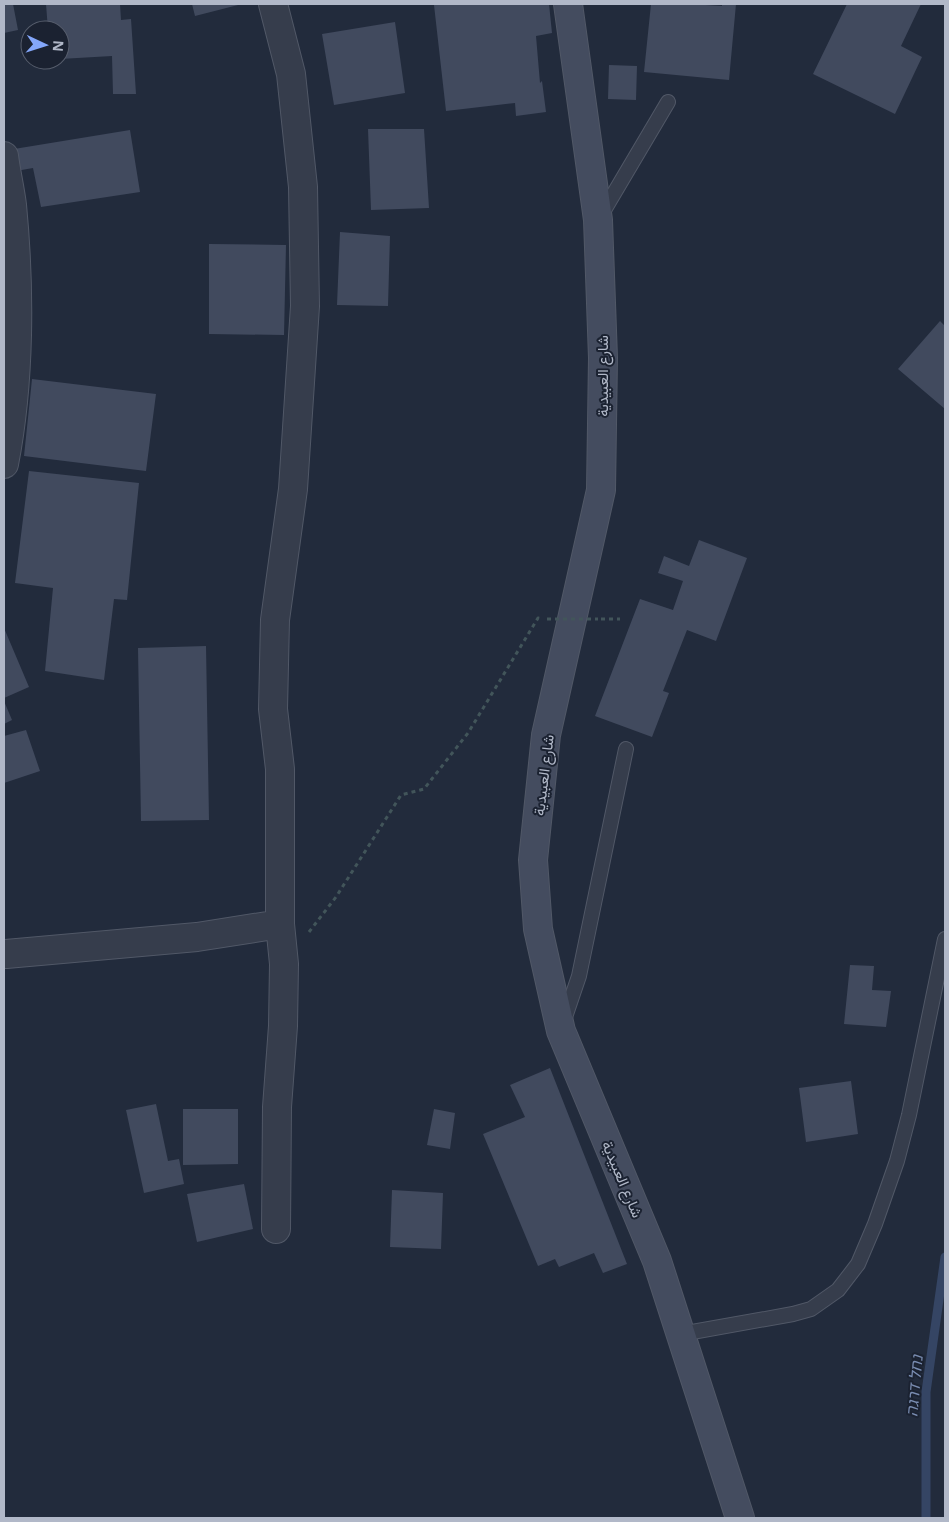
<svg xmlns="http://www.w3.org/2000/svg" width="949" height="1522" viewBox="0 0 949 1522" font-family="'Noto Sans',Vazirmatn,'Noto Sans Hebrew',sans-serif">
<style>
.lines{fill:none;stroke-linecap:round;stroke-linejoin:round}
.stream{stroke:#354564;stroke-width:9}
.building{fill:#414a5e}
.lane-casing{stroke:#515867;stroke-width:16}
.street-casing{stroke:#515867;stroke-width:30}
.secondary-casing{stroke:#515867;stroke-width:30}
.path{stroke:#42555a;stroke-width:3;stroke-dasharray:4 4;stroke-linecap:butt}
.lane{stroke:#363d4c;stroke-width:14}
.street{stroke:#363d4c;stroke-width:28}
.secondary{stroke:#444c5f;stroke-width:28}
.path-bridge{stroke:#42555a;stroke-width:3;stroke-dasharray:4 4;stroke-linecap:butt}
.labels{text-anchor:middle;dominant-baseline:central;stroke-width:4;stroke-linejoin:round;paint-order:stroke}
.street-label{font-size:15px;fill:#b1b8c8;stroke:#1b2231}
.water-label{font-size:16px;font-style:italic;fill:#798cb1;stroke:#1b2231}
</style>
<rect width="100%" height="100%" fill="#222b3c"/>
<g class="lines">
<!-- stream -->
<path class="stream" d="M926,1518v-126l19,-135"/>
</g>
<!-- building -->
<path class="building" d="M4,4h9l5,26 -14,3z
M46,4h74l1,16 10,-1 5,75h-23l-1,-38 -52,3v-29h-12z
M192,4h50l-47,12z
M451,4h98l3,29 -16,3 4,47 2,-2 4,31 -30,4 -1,-13 -69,8 -12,-106z
M651,4h38l33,2v-2h14l-7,76 -85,-8z
M847,4h74l-20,42 21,11 -27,57 -82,-40z
M395,22l10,71 -71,12 -12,-71z
M609,65l28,1 -1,34 -28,-1z
M368,129h56l5,79 -58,2z
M130,130l10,62 -99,15 -8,-39 -17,3 -2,-22z
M340,232l50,4 -2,70 -51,-1z
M209,244l77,1 -2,90 -75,-1z
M940,321l5,5v83l-47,-40z
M32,379l124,15 -10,77 -122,-15z
M29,471l110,12 -12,117 -13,-1 -10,81 -59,-9 8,-83 -38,-5z
M699,540l48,18 -31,83 -29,-11 -24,61 6,2 -17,44 -57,-21 45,-117 33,11 10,-29 -25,-8 6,-17 25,10z
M4,628l25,59 -25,11z
M206,646l3,174 -68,1 -3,-173z
M4,701l8,19 -8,4z
M26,730l14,41 -36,12v-47z
M850,965l24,1 -2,24 19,1 -5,36 -42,-3z
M550,1068l77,196 -24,9 -9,-20 -35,14 -4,-8 -17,7 -55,-132 42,-17 -15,-32z
M851,1081l7,53 -52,8 -7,-54z
M156,1104l12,57 11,-2 5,25 -40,9 -18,-83z
M183,1109h55v55l-55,1z
M434,1109l21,4 -5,36 -23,-4z
M244,1184l9,45 -56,13 -10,-48z
M392,1190l51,3 -2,56 -51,-2z"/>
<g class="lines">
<!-- lane casing -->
<g class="lane-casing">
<path id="lane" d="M600,217l68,-115
M563,1023l16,-47 47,-227
M681,1334l112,-20 18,-5 27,-19 20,-26 17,-40 22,-63 12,-46 36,-176"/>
</g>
<!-- street casing -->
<g class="street-casing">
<path id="street" d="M273,4l18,70 12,113 2,119 -12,183 -18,131 -2,89 7,60v155l4,40 -1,62 -6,81 -1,122
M4,156c2,16 6,33 8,49 8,83 8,177 -8,259
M6,954l191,-17 83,-13"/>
</g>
<!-- secondary casing -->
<g class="secondary-casing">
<path id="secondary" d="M568,4l30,216 5,138 -2,132 -55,245 -13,125 5,69 23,102 96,230 83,257"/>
</g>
<!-- path -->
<path class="path" d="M601,619h19
M309,932l27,-35 65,-102 23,-6 44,-56 70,-115 5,1"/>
<!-- lane -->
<use href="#lane" class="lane"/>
<!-- street -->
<use href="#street" class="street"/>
<!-- secondary -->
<use href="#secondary" class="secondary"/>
<!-- path-bridge -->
<path class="path-bridge" d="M547,619h51"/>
</g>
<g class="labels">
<!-- street labels -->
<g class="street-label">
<text transform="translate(602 376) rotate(-90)">شارع العبيدية</text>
<text transform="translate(543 775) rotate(-83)">شارع العبيدية</text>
<text transform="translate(623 1179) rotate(67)">شارع العبيدية</text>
</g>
<!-- water labels -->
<g class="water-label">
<text transform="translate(914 1386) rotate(-85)">נחל דרגה</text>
</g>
</g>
<!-- border -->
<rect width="949" height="1522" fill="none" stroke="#b1b8c8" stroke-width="10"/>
<!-- north arrow -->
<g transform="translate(45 45) rotate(94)"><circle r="24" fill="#1b2231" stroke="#575e6d"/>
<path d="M0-4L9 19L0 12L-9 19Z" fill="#84a7fa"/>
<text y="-8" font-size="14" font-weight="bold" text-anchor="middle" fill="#b1b8c8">N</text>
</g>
</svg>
